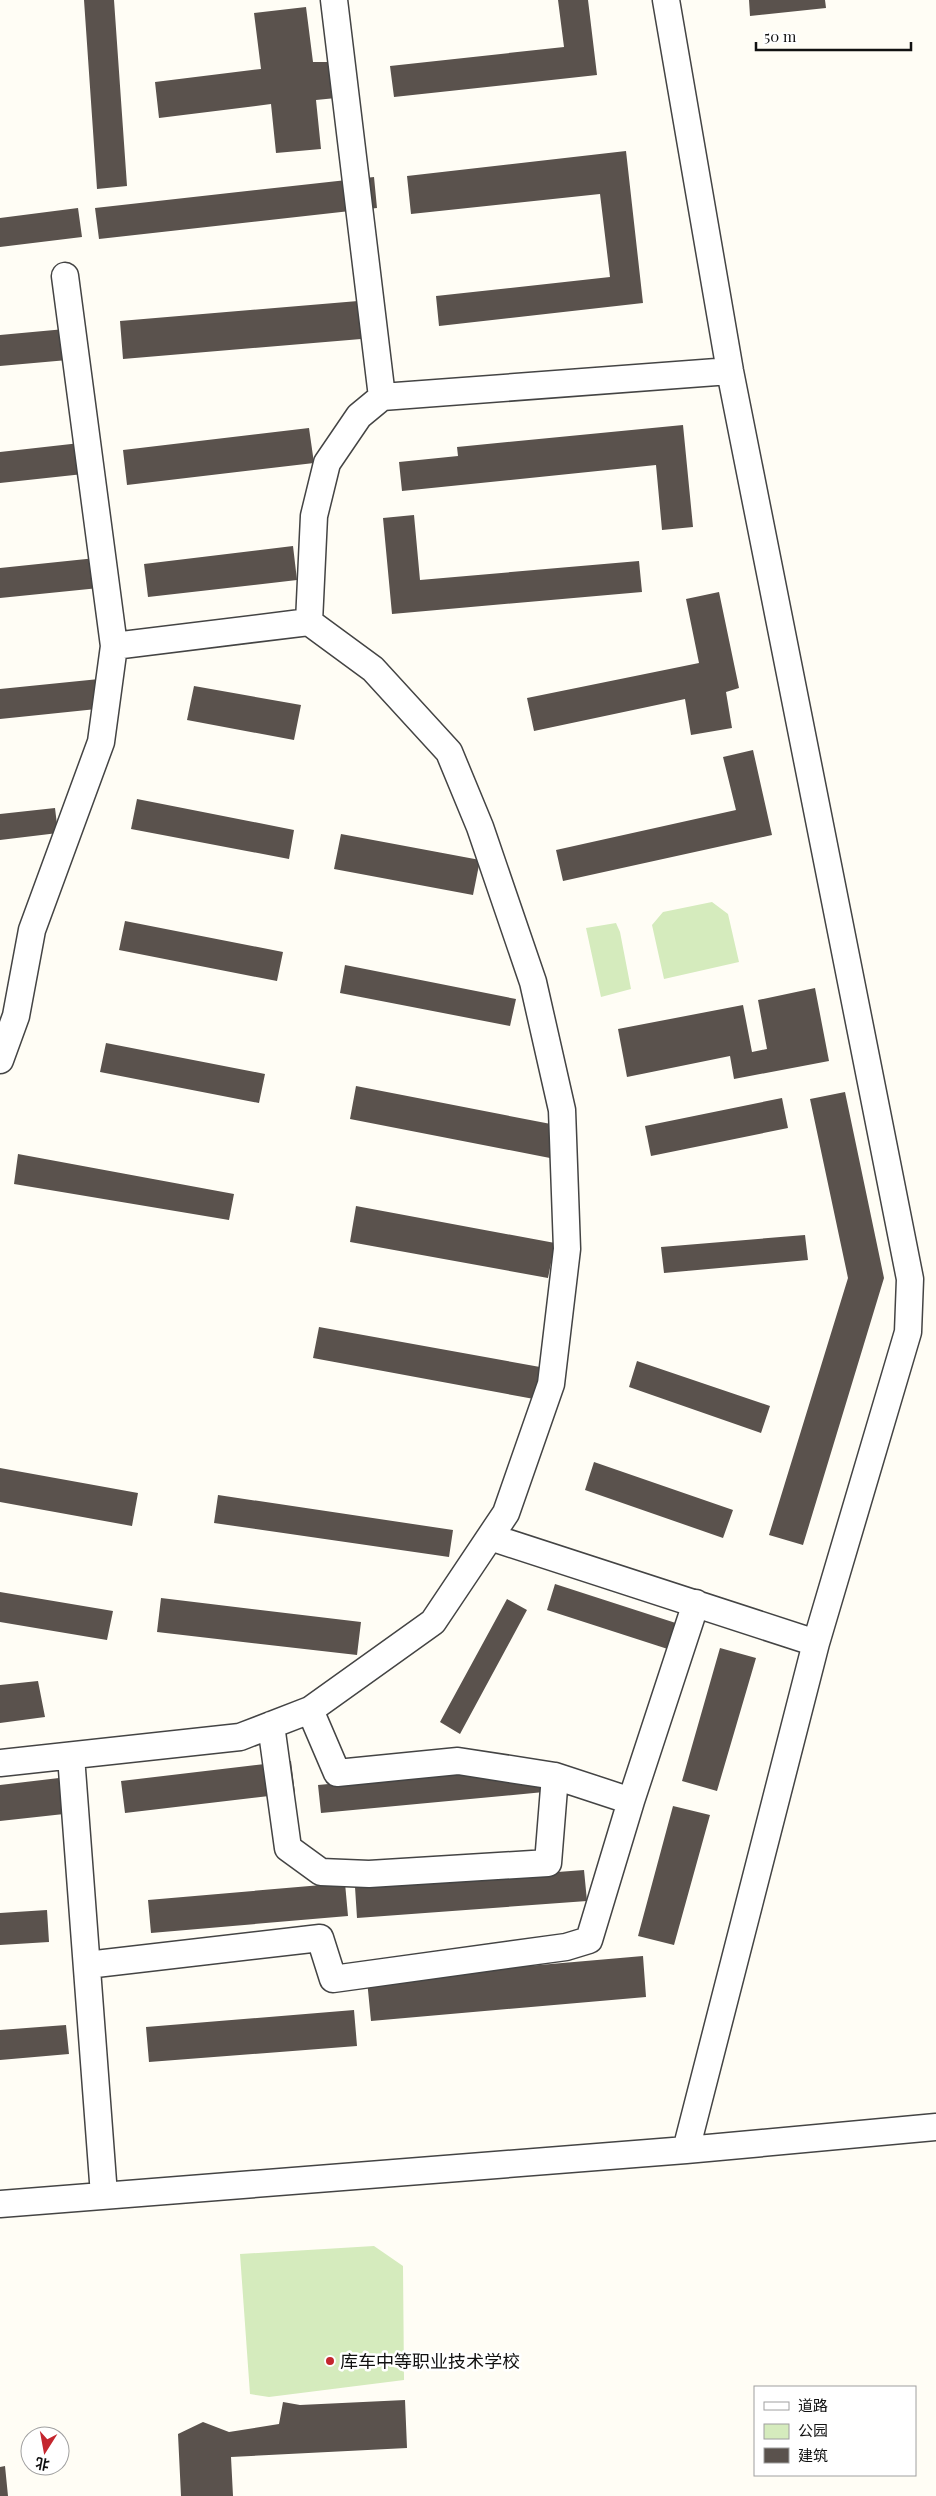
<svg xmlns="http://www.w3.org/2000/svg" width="936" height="2496" viewBox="0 0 936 2496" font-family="'Playfair Display','Noto Sans SC',serif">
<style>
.green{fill:#d5ebbd}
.building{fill:#5a524d}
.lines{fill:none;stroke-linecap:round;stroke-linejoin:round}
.minor-casing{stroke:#444;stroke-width:29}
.minor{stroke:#fff;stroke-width:26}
.poi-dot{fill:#c4262e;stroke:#fff;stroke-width:2}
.labels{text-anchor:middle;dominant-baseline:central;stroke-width:5;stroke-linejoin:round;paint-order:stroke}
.poi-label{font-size:18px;fill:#111;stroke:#fff;text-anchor:start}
</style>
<rect width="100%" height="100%" fill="#fffdf5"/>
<!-- green -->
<path class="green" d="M712,902l16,12 11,48 -75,17 -12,-54 11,-13z
M616,923l4,9 11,57 -30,8 -15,-69z
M374,2246l29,20 1,114 -135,17 -19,-3 -10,-140z"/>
<!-- building -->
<path class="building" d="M84,0h30l13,186 -30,3z
M558,0h30l9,75 -203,22 -4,-31 174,-19z
M749,0h76l1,8 -76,8z
M306,7l7,55h19l4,36 -20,2 5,49 -45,4 -5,-49 -112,14 -4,-36 106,-13 -7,-56z
M626,151l17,152 -204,23 -3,-30 174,-19 -10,-83 -189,20 -4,-38z
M374,177l3,31 -278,31 -4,-31z
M78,208l4,29 -82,10v-29z
M370,300l3,38 -250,21 -3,-38z
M76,328l3,31 -79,7v-31z
M683,425l10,102 -31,3 -6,-65 -254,26 -3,-29 59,-6 -1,-9z
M309,428l5,35 -187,22 -4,-35z
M98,441l4,31 -102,11v-31z
M414,515l6,65 219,-19 3,31 -250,22 -9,-96z
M293,546l4,34 -149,17 -4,-33z
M96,558l3,30 -99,10v-30z
M719,592l20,96 -13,4 6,36 -41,7 -6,-36 -151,32 -7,-33 172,-35 -13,-64z
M119,677l-3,30 -116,12v-30z
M194,686l107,19 -7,35 -107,-20z
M753,750l19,85 -209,46 -7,-31 180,-40 -13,-53z
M137,799l157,31 -5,29 -158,-30z
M55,808l3,25 -58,7v-26z
M341,834l139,26 -7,35 -139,-26z
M125,921l158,31 -6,29 -158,-31z
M345,965l171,34 -6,27 -170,-33z
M815,988l14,73 -95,18 -4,-23 -103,21 -9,-48 125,-24 9,47 15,-3 -9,-49z
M106,1043l159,31 -6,29 -159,-31z
M356,1086l200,39 -6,33 -200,-39z
M845,1092l39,186 -81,267 -34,-10 79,-257 -38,-179z
M782,1098l6,30 -137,28 -6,-30z
M18,1154l216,40 -5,26 -215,-36z
M356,1206l199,37 -7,35 -198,-36z
M805,1235l3,25 -144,13 -3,-26z
M319,1327l221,40 -6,32 -221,-41z
M637,1361l133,45 -9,27 -132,-46z
M594,1462l139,48 -10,28 -138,-48z
M0,1468l138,25 -6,33 -132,-24z
M218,1495l235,35 -4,27 -235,-34z
M555,1584l130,42 -8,26 -130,-42z
M0,1592l113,19 -6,29 -107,-18z
M161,1598l200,24 -4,33 -200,-23z
M507,1599l20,11 -67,124 -20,-12z
M720,1648l36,10 -39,133 -35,-10z
M38,1681l7,36 -45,6v-38z
M291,1761l4,32 -170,20 -4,-32z
M541,1764l3,28 -223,21 -3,-28z
M59,1778l5,36 -64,7v-36z
M673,1806l37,9 -36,130 -36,-9z
M584,1870l3,31 -230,17 -2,-31z
M345,1883l3,33 -197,17 -3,-33z
M47,1910l2,32 -49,3v-32z
M643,1956l3,41 -275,24 -4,-41z
M354,2010l3,36 -208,16 -3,-35z
M66,2025l3,29 -69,6v-30z
M405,2400l2,48 -176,9 2,39h-52l-3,-62 25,-12 26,10 50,-8 4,-22 17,3z
M5,2466l3,30h-8v-29z"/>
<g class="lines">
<!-- minor casing -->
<g class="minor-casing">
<path id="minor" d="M334,0l48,397
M666,0l64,371 180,908 -2,53 -92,311 -130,507
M65,276l49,370 195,-24 5,-106 13,-53 32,-47 23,-19 348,-26
M0,1060l16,-44 16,-86 69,-188 13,-96
M490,1537l326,106
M310,1710l27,63 121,-12 97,15
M271,1725l17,123 33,24 48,2 179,-11 7,-87 76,25
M71,1756l33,439
M0,1763l240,-26 70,-27 123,-88 73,-109 45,-129 16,-135 -5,-139 -29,-128 -53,-155 -31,-75 -76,-83 -64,-47
M87,1965l233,-27 13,41 233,-32 23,-7 42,-139 65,-198
M0,2204l686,-54 250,-23"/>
</g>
<!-- minor -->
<use href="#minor" class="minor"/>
</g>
<!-- markers -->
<circle class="poi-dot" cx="330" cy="2361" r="5"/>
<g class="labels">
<!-- poi labels -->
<g class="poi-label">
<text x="340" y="2361">库车中等职业技术学校</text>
</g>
</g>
<!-- legend -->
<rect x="754" y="2386" width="162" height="90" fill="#ffffff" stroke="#a0a0a0"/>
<rect x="764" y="2402" width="25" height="8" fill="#ffffff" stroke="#a0a0a0"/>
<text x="798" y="2411" font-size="15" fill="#111111">道路</text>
<rect x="764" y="2424" width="25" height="15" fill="#d5ebbd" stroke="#a0a0a0"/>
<text x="798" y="2436" font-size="15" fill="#111111">公园</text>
<rect x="764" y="2448" width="25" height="15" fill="#5a524d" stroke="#a0a0a0"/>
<text x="798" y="2461" font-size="15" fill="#111111">建筑</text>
<!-- north arrow -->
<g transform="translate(45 2451) rotate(191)"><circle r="24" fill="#ffffff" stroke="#a0a0a0"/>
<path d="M0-4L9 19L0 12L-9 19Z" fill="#c4262e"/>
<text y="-8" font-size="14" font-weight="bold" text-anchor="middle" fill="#111111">北</text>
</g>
<!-- scale -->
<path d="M756 42v8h155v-8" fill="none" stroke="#111111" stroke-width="2.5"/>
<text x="764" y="42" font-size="15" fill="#111111" stroke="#ffffff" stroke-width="4" paint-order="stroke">50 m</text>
</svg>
